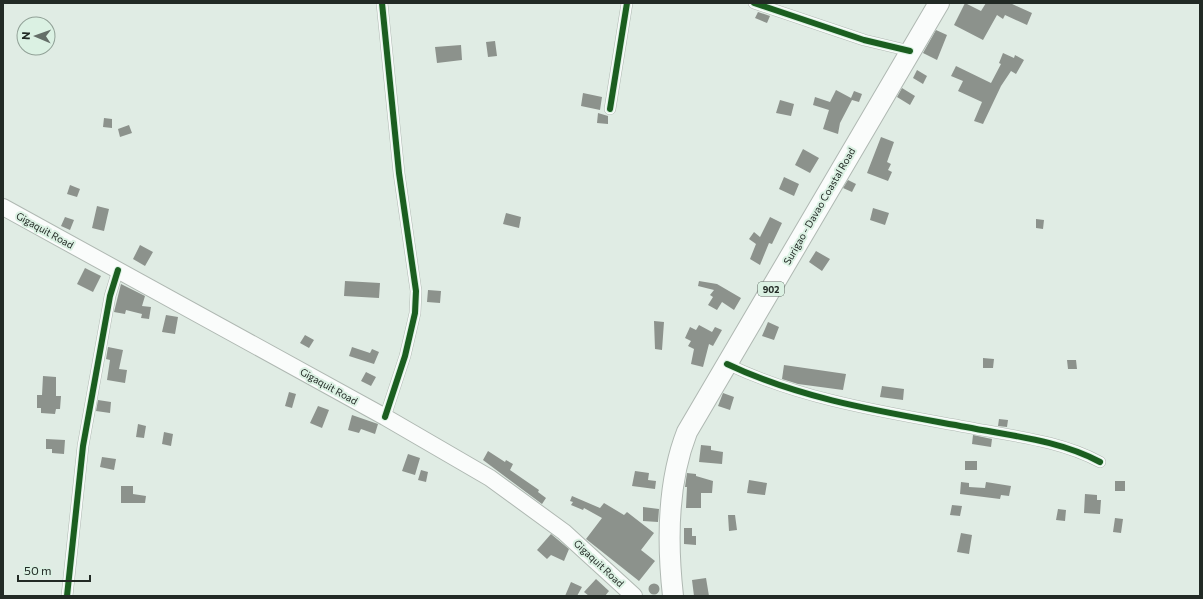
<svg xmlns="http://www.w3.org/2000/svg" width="1203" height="599" viewBox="0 0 1203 599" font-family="Commissioner,sans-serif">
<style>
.building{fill:#8c928c}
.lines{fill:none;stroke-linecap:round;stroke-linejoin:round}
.street-casing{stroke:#afb8b2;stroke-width:12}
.secondary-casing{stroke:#afb8b2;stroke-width:18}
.highway-casing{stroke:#afb8b2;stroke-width:22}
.street{stroke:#fafcfb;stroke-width:11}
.secondary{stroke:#fafcfb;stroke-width:16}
.highway{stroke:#fafcfb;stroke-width:20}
.cycleway-casing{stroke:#dbf1e3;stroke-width:8}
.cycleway{stroke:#1b5e20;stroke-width:6}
.labels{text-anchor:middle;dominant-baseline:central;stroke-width:4;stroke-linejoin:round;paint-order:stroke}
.shield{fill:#dbf1e3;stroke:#5a665e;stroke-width:1}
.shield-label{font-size:9px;font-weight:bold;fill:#222a25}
.street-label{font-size:10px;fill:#222a25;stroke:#dbf1e3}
</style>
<rect width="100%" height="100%" fill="#e0ece4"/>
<!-- building -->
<path class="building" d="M965,3l16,8 5,-8h24l22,10 -5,12 -22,-10 -2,4 -6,-4 -14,25 -29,-15z
M758,12l12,4 -3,7 -12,-5z
M936,30l11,5 -10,25 -14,-7z
M495,41l2,15 -9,1 -2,-15z
M461,45l1,15 -25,3 -2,-16z
M1003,53l11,5 1,-3 9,5 -8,14 -5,-3 -10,15 -18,38 -9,-3 8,-19 -24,-11 5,-10 -12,-5 5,-10 35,17 10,-19 -2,-1z
M917,70l10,6 -4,8 -10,-6z
M902,88l13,8 -5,9 -13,-8z
M836,90l15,8 3,-7 8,3 -3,8 -7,-2 -12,23 -2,11 -15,-5 6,-19 -16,-5 2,-8 15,5z
M583,93l19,4 -2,13 -19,-4z
M780,100l14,4 -3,12 -15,-3z
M598,113l10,3v8l-11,-1z
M104,118l8,1v9l-9,-1z
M129,125l3,8 -12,4 -2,-8z
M881,137l13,5 -7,20 4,2 -3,6 4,2 -4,9 -21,-8z
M803,149l16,9 -9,15 -15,-8z
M784,177l15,7 -5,12 -15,-7z
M848,180l8,4 -4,8 -9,-4z
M70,185l10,4 -3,8 -10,-3z
M97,206l12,3 -5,22 -12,-3z
M873,208l16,5 -4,12 -15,-5z
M506,213l15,4 -2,11 -16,-4z
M65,217l9,3 -4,10 -9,-4z
M770,217l12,6 -10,21 -3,-1 -9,22 -10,-6 6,-15 -7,-5 5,-7 6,5z
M1036,219l8,1 -1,9 -7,-1z
M140,245l13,7 -8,14 -12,-7z
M816,251l14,8 -8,12 -13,-9z
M85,268l16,8 -8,16 -16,-8z
M345,281l35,2 -1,15 -35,-2z
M699,281l18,3 24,14 -7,12 -12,-8 -5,8 -9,-5 5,-8 -3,-2 4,-5 -16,-4z
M121,284l24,12 -3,10 9,1 -2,12 -8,-1 1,-4 -16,-4 -1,4 -11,-2z
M428,290l13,1 -1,12 -13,-1z
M166,315l12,2 -3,17 -13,-2z
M654,321l10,1 -2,28 -7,-1z
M768,322l11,5 -5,13 -12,-4z
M699,325l13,7 3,-5 7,3 -9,16 -4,-2 -6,23 -12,-3 3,-15 -6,-3 3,-5 -6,-3 5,-11 6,3z
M305,335l9,5 -5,8 -9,-5z
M108,347l15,3 -4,19 8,1 -2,13 -18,-3 3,-20 -4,-1z
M352,347l18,6 2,-4 7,3 -5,12 -25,-8z
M983,358l11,1 -1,9h-10z
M1067,360h9l1,9h-9z
M784,365l62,9 -3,16 -45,-6 -16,-5z
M366,372l10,5 -5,9 -10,-5z
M43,376l13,1v19h5l-1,13h-4l-1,5 -14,-1v-5h-4v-13h5z
M882,386l22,3 -1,11 -23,-3z
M289,392l7,2 -4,14 -7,-2z
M723,393l11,4 -4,13 -12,-4z
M98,400l13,2 -1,11 -14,-2z
M318,406l11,4 -7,18 -12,-5z
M352,415l26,9 -3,10 -14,-5 -2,4 -11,-3z
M999,419l9,1 -1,7 -9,-1z
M138,424l8,2 -2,12 -8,-1z
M164,432l9,2 -2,12 -9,-2z
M973,435l19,4 -1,8 -19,-3z
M46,439l19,1 -1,14 -12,-1v-4h-6z
M701,445l10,1v4l12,2 -1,12 -23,-2z
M488,451l17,11 1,-2 7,4 -3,6 29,20 -1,2 8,6 -4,6 -59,-44z
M408,454l12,4 -5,17 -13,-4z
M102,457l14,2 -2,11 -14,-3z
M965,461h12v9h-12z
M421,470l7,2 -2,10 -8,-2z
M635,471l14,2 -1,7 8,1 -1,8 -23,-3z
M687,473l9,1v2l17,5 -1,12h-11v15h-15l1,-21h-2z
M749,480l18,3 -2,12 -18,-2z
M1115,481h10v10h-10z
M961,482l8,1v4l16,1 1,-6 25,4 -2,10 -8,-1 -1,4 -40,-5z
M121,486h12v8l13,2 -1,7h-24z
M1085,494l12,1v5h4l-1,14 -16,-1z
M572,496l28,12 4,-5 20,12 3,-3 27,21 -13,17 14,11 -16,20 -53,-42 16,-21 -18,-10 -1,2 -12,-5 2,-3 -3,-1z
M952,505l10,1 -2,10 -10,-1z
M643,507l16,2 -1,13 -15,-1z
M1058,509l8,1 -1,11 -9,-1z
M728,515h7l2,15 -8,1z
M1115,518l8,1 -2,14 -8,-1z
M684,528h8v8h4v9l-12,-1z
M961,533l11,2 -3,19 -12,-2z
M551,534l18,15 -5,12 -13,-6 -4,4 -10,-9z
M706,578l3,18h-15l-2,-16z
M596,579l13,12 -4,5h-16l-5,-4z
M571,582l11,5 -5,9h-12z
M648.5 589a5.5 5.5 0 1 1 11 0a5.5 5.5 0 1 1-11 0Z"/>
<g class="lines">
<!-- street casing -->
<g class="street-casing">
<path id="street" d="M382,3l17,170 17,118 -1,22 -10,43 -20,61
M754,3l110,37 46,11
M610,109l17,-106
M727,364c76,36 157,48 239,63 45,9 93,13 134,35
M67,596l16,-150 27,-150 8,-26"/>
</g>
<!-- secondary casing -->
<g class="secondary-casing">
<path id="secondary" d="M3,207l382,210 105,61 74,54 70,64"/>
</g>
<!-- highway casing -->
<g class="highway-casing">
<path id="highway" d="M673,596c-6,-54 -6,-113 14,-164l252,-429"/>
</g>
<!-- street -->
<use href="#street" class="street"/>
<!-- secondary -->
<use href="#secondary" class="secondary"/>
<!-- highway -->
<use href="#highway" class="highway"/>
<!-- cycleway casing -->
<g class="cycleway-casing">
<path id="cycleway" d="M382,3l17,170 17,118 -1,22 -10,43 -20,61
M754,3l110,37 46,11
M610,109l17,-106
M727,364c76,36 157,48 239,63 45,9 93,13 134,35
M67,596l16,-150 27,-150 8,-26"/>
</g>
<!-- cycleway -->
<use href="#cycleway" class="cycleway"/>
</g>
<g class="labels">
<!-- shield labels -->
<rect class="shield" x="758" y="282" width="26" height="14" rx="3"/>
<g class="shield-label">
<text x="771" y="289">902</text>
</g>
<!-- street labels -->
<g class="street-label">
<text transform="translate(819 206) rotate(-60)">Surigao - Davao Coastal Road</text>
<text transform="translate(45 230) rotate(29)">Gigaquit Road</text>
<text transform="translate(329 386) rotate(29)">Gigaquit Road</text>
<text transform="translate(599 563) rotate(43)">Gigaquit Road</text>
</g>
</g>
<!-- border -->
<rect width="1203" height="599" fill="none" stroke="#222a25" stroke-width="8"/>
<!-- north arrow -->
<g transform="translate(36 36) rotate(272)"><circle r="19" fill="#dbf1e3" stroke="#91a197"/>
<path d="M0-3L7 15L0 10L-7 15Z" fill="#646e68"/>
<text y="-6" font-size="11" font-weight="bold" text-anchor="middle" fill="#222a25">N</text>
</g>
<!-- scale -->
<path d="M18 575v6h72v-6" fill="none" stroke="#222a25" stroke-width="2"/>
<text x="24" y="575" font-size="12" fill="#222a25" stroke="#dbf1e3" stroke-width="3" paint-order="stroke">50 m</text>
</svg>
